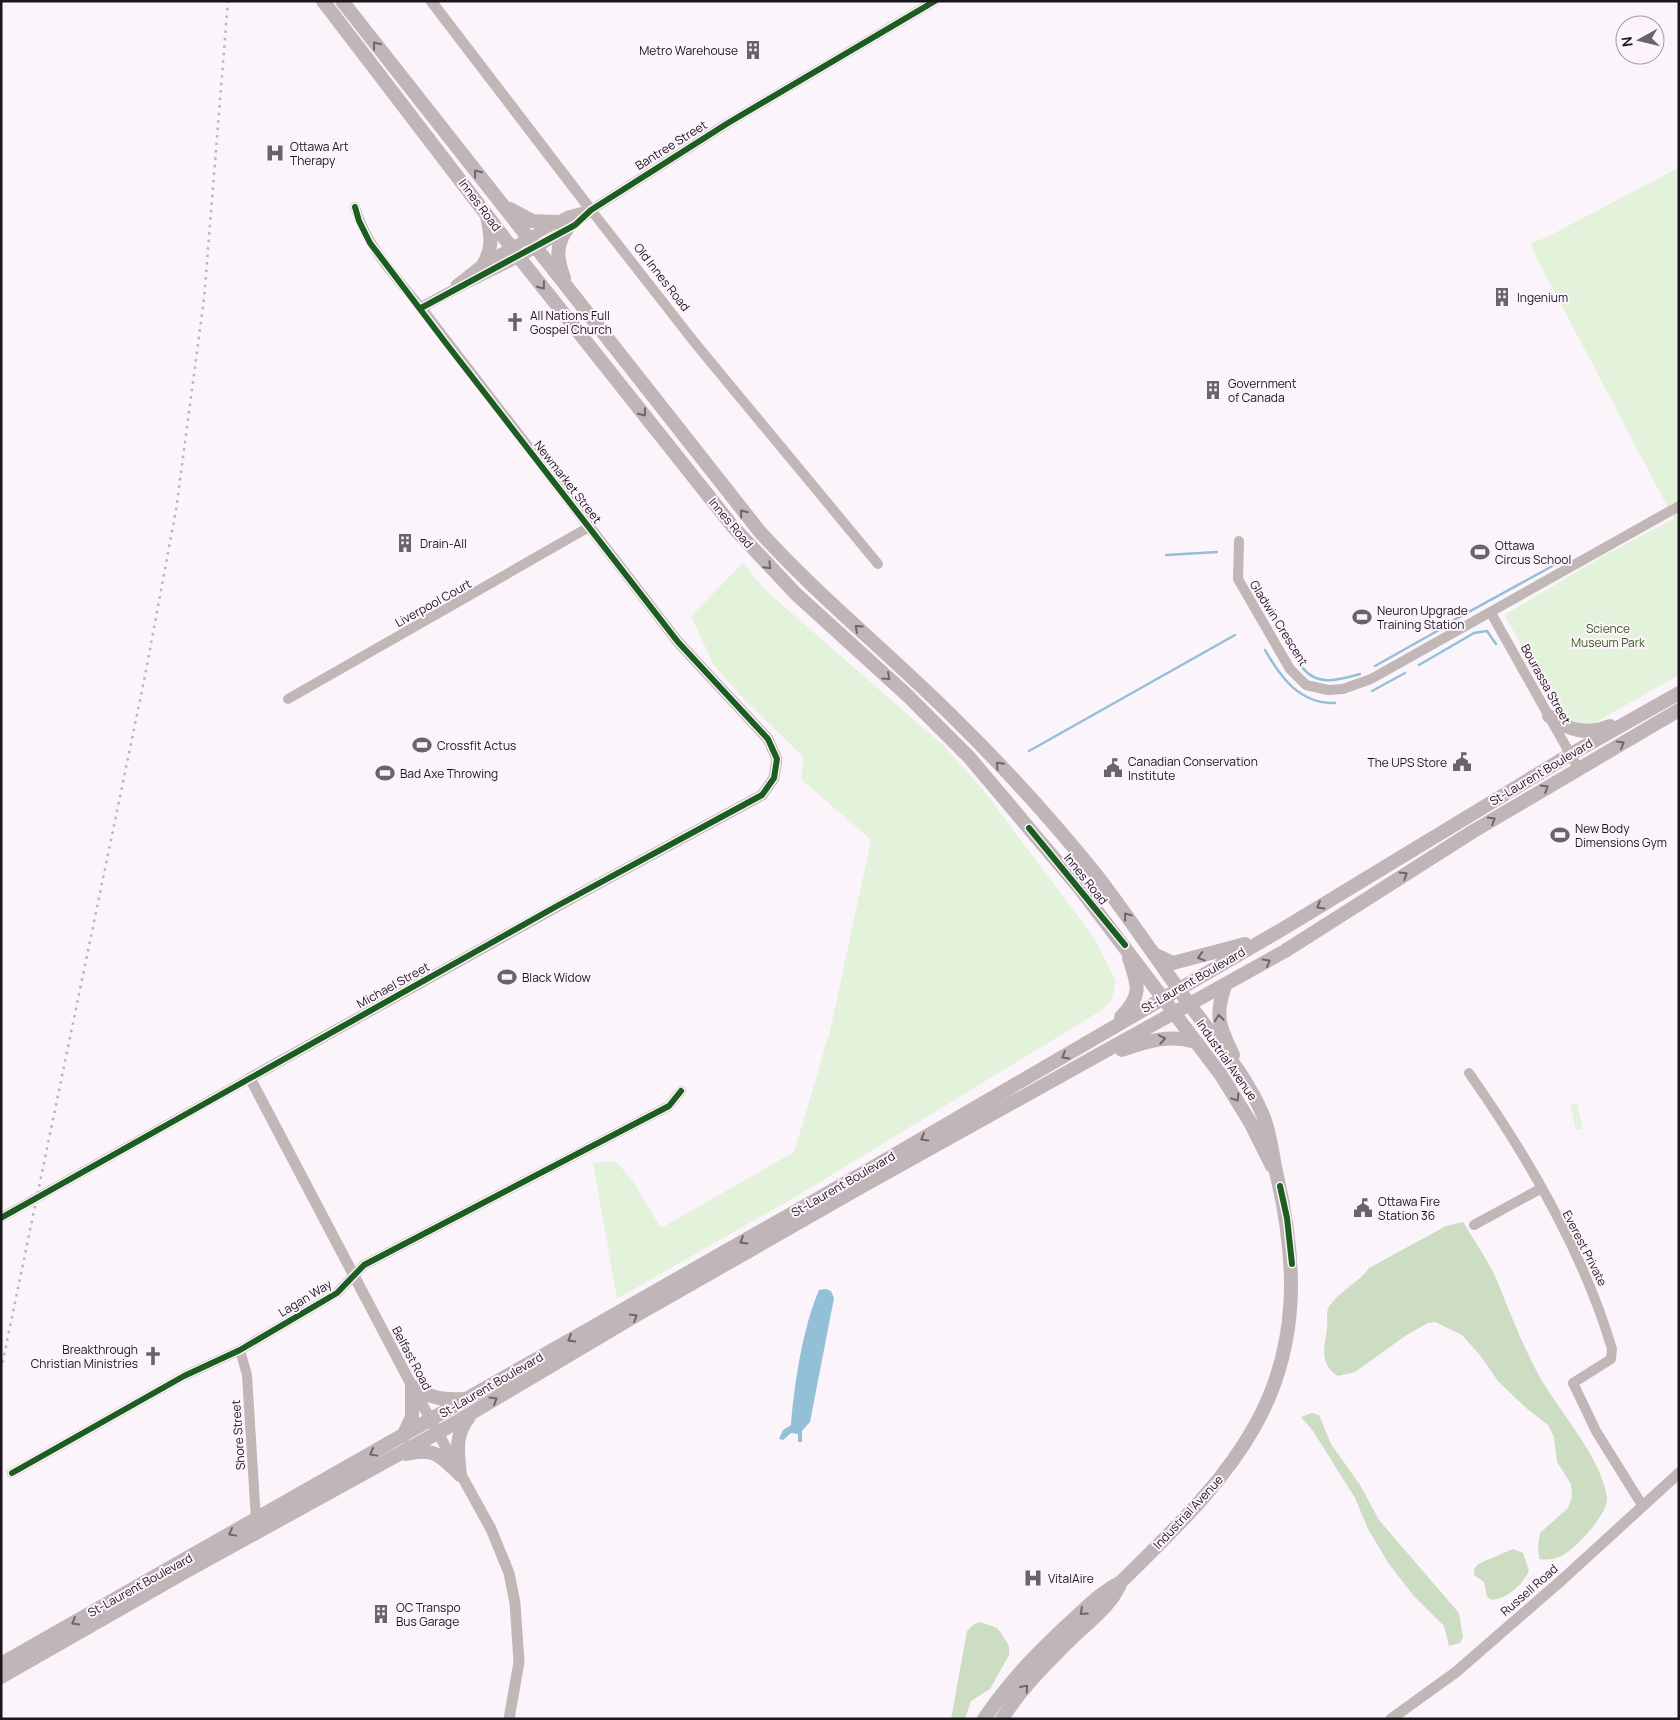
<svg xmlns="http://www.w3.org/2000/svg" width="1680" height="1720" viewBox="0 0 1680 1720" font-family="Manrope,sans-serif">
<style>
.green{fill:#e3f2da}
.forest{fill:#cdddc3}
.water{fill:#93c0d6}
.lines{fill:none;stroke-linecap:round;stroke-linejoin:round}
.stream{stroke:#93c0d6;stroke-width:2.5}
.minor{stroke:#c1b7b7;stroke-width:10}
.tertiary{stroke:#c1b7b7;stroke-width:11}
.secondary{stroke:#c0b6b7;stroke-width:14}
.rail{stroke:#bbb4b7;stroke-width:2.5;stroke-dasharray:2.5 5;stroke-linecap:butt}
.cycleway-casing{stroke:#fdf3fd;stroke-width:9}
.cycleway{stroke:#1b5e20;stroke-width:6}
.oneway{stroke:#6e666a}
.labels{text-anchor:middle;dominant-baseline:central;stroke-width:4;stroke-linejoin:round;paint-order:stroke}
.poi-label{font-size:12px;fill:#1b161c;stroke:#fdf3fd;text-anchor:start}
.street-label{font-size:12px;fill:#1b161c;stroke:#fdf3fd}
.park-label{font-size:12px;fill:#355f19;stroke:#fdf3fd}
</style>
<rect width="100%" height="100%" fill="#fbf5fb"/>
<!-- green -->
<path class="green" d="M1678,168l1,507 -88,50h-12l-14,-7 -61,-103 101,-60 69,-36 -140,-266 -3,-10 14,-5z
M743,563l21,26 181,158 39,44 110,147 22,43 -4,18 -10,11 -300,183 -185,106 -24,-136 23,-2 18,22 27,45 133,-76 36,-121 41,-191 -70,-61 3,-21 -63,-62 -28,-32 -22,-48z
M1577,1103l6,26 -7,1 -6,-25z"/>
<!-- forest -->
<path class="forest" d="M1463,1222c11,18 24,37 33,56 13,32 25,64 41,94 19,36 65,85 70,126 1,16 -32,52 -46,58 -8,4 -14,4 -22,3l-1,-13 2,-13 28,-25 4,-11 -1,-13 -14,-22 -3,-25 -6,-12 -22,-17 -28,-27 -19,-27 -17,-19 -27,-13 -7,1 -20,11 -53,38 -17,4c-20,-12 -13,-30 -11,-48 1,-8 -2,-16 3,-23 11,-15 28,-22 39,-37l77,-42z
M1312,1413l7,2 12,29 29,41 19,35 80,93 4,24 -3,6 -11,3 -5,-20 -31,-31 -24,-31 -21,-35 -13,-31 -42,-67 -12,-14z
M1513,1549l10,4 6,18c-7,14 -20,27 -37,29l-5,-3 -3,-15 -10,-7v-6l4,-5z
M980,1622l17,6 4,5 8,13v9l-19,34 -19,12 -6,18h-14l16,-88 7,-7z"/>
<!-- water -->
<path class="water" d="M826,1289l5,2 3,7 -24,124 -8,9v11h-4v-8l-7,-1 -8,7 -4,-1 4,-9 8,-5c3,-41 12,-98 28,-135z"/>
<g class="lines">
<!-- stream -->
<path class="stream" d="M1166,555l51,-3
M1454,620l102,-56
M1265,650c16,28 35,54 70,53
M1419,665l55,-32 13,-2 9,13
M1375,666l64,-36
M1302,667c15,20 37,13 58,7
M1372,691l33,-18
M1029,751l206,-116"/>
<!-- minor -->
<path class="minor" d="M355,207c11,39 41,70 66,101
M1239,541l-1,38 52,90 16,16 22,5 15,-1 28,-10 308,-173
M878,564l-183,-221 -104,-133 137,-87 207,-122
M1491,613l87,155
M288,699l301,-172
M1469,1073c59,84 114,178 143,276l-1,10 -38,24 23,48 46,74
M1,1218l249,-140
M1474,1225l66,-36
M240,1350l7,25 9,145
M12,1473l172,-97 56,-26 97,-57 27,-28 305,-159 12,-15"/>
<!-- tertiary -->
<path class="tertiary" d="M431,1l160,209
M456,285l28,-22 84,-47 19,-5
M509,1719l10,-57 -4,-59 -6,-30 -18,-44 -79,-143 -162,-308 335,-187 177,-96 12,-17 3,-19 -9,-20 -90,-97 -257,-334c54,-33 123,-56 170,-98
M1391,1719l65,-47 107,-93 116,-106"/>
<!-- secondary -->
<path class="secondary" d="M323,1l195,255 216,272 62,66 111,101 62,62 112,133 140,185 29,47 22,44
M342,1l418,531c60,66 130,122 193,185 51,50 100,104 145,160 29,38 56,78 84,117 26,37 62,77 80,119 9,20 10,42 15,63 20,86 23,168 -21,248 -34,62 -86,109 -135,158 -18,9 -31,22 -45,35 -35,32 -66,63 -92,102
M510,209l22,12 26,1
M484,263c10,-16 6,-30 3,-48
M564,278c-7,-19 -9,-32 3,-49
M1549,716c20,15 38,19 61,10
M1156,955l17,8 72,-19
M1225,986c-11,31 -5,41 8,69
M1121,1017c22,-22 17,-32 8,-59
M1122,1050c25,-9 48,-16 74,-8
M412,1386c17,12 31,14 51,13
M403,1436l9,-19v-31
M406,1454c29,-7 35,2 54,21
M460,1475c-2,-21 -6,-40 9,-58
M1,1664l862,-491 423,-246 285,-173 108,-61
M1,1677l184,-105 263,-145 187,-111 226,-129 424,-236 187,-119 207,-122
M1002,1719c19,-31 46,-57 71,-82 18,-17 39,-32 48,-55"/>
<!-- rail -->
<path class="rail" d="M1,1370l144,-694 31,-166 28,-211 24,-298"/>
<!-- cycleway casing -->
<g class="cycleway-casing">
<path id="cycleway" d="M421,308l154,-83 16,-15 137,-87 207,-122
M1029,828l96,117
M1280,1186l7,32 5,46
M1,1218l556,-312 205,-111 12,-17 3,-19 -9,-20 -90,-97 -233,-300 -75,-99 -11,-22 -4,-14
M12,1473l172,-97 56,-26 97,-57 27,-28 305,-159 12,-15"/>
</g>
<!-- cycleway -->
<use href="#cycleway" class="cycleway"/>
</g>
<!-- one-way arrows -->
<defs><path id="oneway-chevron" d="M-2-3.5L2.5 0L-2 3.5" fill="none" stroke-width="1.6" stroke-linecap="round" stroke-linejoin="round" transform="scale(1.25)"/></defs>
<g class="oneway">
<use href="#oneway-chevron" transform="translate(376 45) rotate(-128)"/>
<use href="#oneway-chevron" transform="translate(477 173) rotate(-128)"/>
<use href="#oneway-chevron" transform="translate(542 286) rotate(52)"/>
<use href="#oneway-chevron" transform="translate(643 413) rotate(52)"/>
<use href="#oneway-chevron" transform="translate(743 513) rotate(-129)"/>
<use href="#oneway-chevron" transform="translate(768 566) rotate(46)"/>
<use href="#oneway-chevron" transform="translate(858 628) rotate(-138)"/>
<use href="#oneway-chevron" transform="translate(887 677) rotate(42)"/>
<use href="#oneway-chevron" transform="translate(1621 744) rotate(-30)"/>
<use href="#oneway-chevron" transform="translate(999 765) rotate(-133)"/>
<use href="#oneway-chevron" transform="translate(1545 788) rotate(-31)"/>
<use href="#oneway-chevron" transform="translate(1492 820) rotate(-31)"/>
<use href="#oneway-chevron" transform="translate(1404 875) rotate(-32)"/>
<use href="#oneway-chevron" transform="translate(1320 906) rotate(149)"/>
<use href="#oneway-chevron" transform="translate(1127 916) rotate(-127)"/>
<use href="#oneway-chevron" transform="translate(1201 957) rotate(164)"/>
<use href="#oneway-chevron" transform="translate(1267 962) rotate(-30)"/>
<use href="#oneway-chevron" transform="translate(1219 1018) rotate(-98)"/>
<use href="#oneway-chevron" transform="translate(1162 1039) rotate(-10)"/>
<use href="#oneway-chevron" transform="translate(1065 1056) rotate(150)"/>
<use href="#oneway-chevron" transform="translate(1236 1098) rotate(58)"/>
<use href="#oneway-chevron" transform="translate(924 1138) rotate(150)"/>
<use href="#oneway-chevron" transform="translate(743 1241) rotate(150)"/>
<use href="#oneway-chevron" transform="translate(634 1317) rotate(-30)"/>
<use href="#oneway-chevron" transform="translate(571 1339) rotate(150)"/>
<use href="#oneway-chevron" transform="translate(494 1400) rotate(-31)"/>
<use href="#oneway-chevron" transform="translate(373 1453) rotate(151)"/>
<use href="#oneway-chevron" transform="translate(232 1533) rotate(151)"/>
<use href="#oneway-chevron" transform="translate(1083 1612) rotate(138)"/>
<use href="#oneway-chevron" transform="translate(75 1622) rotate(150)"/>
<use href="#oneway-chevron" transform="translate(1025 1688) rotate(-49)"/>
</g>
<!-- icons -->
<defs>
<g id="building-bare" transform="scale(1.5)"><path d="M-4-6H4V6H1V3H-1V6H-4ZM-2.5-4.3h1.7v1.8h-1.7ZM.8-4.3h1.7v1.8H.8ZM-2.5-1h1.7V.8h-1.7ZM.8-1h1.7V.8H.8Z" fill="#69646a" stroke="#fdf3fd" stroke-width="2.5" paint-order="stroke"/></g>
<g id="hospital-bare" transform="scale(1.5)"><path d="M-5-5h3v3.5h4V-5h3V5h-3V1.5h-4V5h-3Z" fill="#69646a" stroke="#fdf3fd" stroke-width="2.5" paint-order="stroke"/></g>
<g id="church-bare" transform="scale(1.5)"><path d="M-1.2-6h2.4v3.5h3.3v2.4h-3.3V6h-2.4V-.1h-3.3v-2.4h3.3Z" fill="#69646a" stroke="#fdf3fd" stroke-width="2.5" paint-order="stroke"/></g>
<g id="stadium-bare" transform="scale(1.5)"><path d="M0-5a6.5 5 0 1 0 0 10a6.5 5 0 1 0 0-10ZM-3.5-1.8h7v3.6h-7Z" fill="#69646a" stroke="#fdf3fd" stroke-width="2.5" paint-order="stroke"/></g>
<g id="civic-bare" transform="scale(1.5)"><path d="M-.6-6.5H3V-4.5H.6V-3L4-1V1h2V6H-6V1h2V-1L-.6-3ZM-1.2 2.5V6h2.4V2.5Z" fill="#69646a" stroke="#fdf3fd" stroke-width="2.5" paint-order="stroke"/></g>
</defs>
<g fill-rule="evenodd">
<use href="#building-bare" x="753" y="50"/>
<use href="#hospital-bare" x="275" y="153"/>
<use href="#building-bare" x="1502" y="297"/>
<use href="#church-bare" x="515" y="322"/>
<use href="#building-bare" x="1213" y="390"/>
<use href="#building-bare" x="405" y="543"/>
<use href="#stadium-bare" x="1480" y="552"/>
<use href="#stadium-bare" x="1362" y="617"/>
<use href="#stadium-bare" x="422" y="745"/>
<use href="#civic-bare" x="1462" y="762"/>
<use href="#civic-bare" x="1113" y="768"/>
<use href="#stadium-bare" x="385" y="773"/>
<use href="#stadium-bare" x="1560" y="835"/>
<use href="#stadium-bare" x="507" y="977"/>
<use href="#civic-bare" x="1363" y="1208"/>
<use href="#church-bare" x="153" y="1356"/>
<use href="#hospital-bare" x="1033" y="1578"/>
<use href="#building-bare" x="381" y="1614"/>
</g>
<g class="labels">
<!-- poi labels -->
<g class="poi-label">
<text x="738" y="50" text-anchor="end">Metro Warehouse</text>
<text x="290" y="146">Ottawa Art<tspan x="290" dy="14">Therapy</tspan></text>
<text x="1517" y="297">Ingenium</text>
<text x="530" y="315">All Nations Full<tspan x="530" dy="14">Gospel Church</tspan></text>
<text x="1228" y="383">Government<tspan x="1228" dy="14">of Canada</tspan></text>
<text x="420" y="543">Drain-All</text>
<text x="1495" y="545">Ottawa<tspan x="1495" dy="14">Circus School</tspan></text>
<text x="1377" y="610">Neuron Upgrade<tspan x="1377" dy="14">Training Station</tspan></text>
<text x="437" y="745">Crossfit Actus</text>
<text x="1128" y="761">Canadian Conservation<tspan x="1128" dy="14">Institute</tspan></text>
<text x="1447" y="762" text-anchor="end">The UPS Store</text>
<text x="400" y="773">Bad Axe Throwing</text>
<text x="1575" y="828">New Body<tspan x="1575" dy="14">Dimensions Gym</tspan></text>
<text x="522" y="977">Black Widow</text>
<text x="1378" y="1201">Ottawa Fire<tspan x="1378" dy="14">Station 36</tspan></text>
<text x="138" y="1349" text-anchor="end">Breakthrough<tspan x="138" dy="14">Christian Ministries</tspan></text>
<text x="1048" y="1578">VitalAire</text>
<text x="396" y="1607">OC Transpo<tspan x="396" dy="14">Bus Garage</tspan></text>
</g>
<!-- street labels -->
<g class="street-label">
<text transform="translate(671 145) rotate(-32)">Bantree Street</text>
<text transform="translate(480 205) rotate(53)">Innes Road</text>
<text transform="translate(662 277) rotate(52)">Old Innes Road</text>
<text transform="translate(568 482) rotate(52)">Newmarket Street</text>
<text transform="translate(731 523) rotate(50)">Innes Road</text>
<text transform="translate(433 603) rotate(-29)">Liverpool Court</text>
<text transform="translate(1279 623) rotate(58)">Gladwin Crescent</text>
<text transform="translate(1546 684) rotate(61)">Bourassa Street</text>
<text transform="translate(1541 772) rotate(-31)">St-Laurent Boulevard</text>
<text transform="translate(1086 879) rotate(51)">Innes Road</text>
<text transform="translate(1193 980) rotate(-30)">St-Laurent Boulevard</text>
<text transform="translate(393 985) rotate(-29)">Michael Street</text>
<text transform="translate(1227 1060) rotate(55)">Industrial Avenue</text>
<text transform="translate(843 1184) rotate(-30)">St-Laurent Boulevard</text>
<text transform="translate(1585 1248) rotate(63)">Everest Private</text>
<text transform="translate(305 1298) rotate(-31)">Lagan Way</text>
<text transform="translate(412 1358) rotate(62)">Belfast Road</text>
<text transform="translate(491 1385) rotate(-30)">St-Laurent Boulevard</text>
<text transform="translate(238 1435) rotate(-94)">Shore Street</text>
<text transform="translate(1188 1512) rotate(-47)">Industrial Avenue</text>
<text transform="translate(140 1585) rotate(-29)">St-Laurent Boulevard</text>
<text transform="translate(1529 1590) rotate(-41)">Russell Road</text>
</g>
<!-- park labels -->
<g class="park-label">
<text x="1608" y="628">Science<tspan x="1608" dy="14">Museum Park</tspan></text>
</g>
</g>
<!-- border -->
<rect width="1680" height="1720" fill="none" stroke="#1b161c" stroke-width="5"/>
<!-- north arrow -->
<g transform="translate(1640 40) rotate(262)"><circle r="24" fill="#fdf3fd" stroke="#a39ba3"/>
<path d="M0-4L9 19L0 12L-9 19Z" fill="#69646a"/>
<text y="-8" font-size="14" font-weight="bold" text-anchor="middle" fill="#1b161c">N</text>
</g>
</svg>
